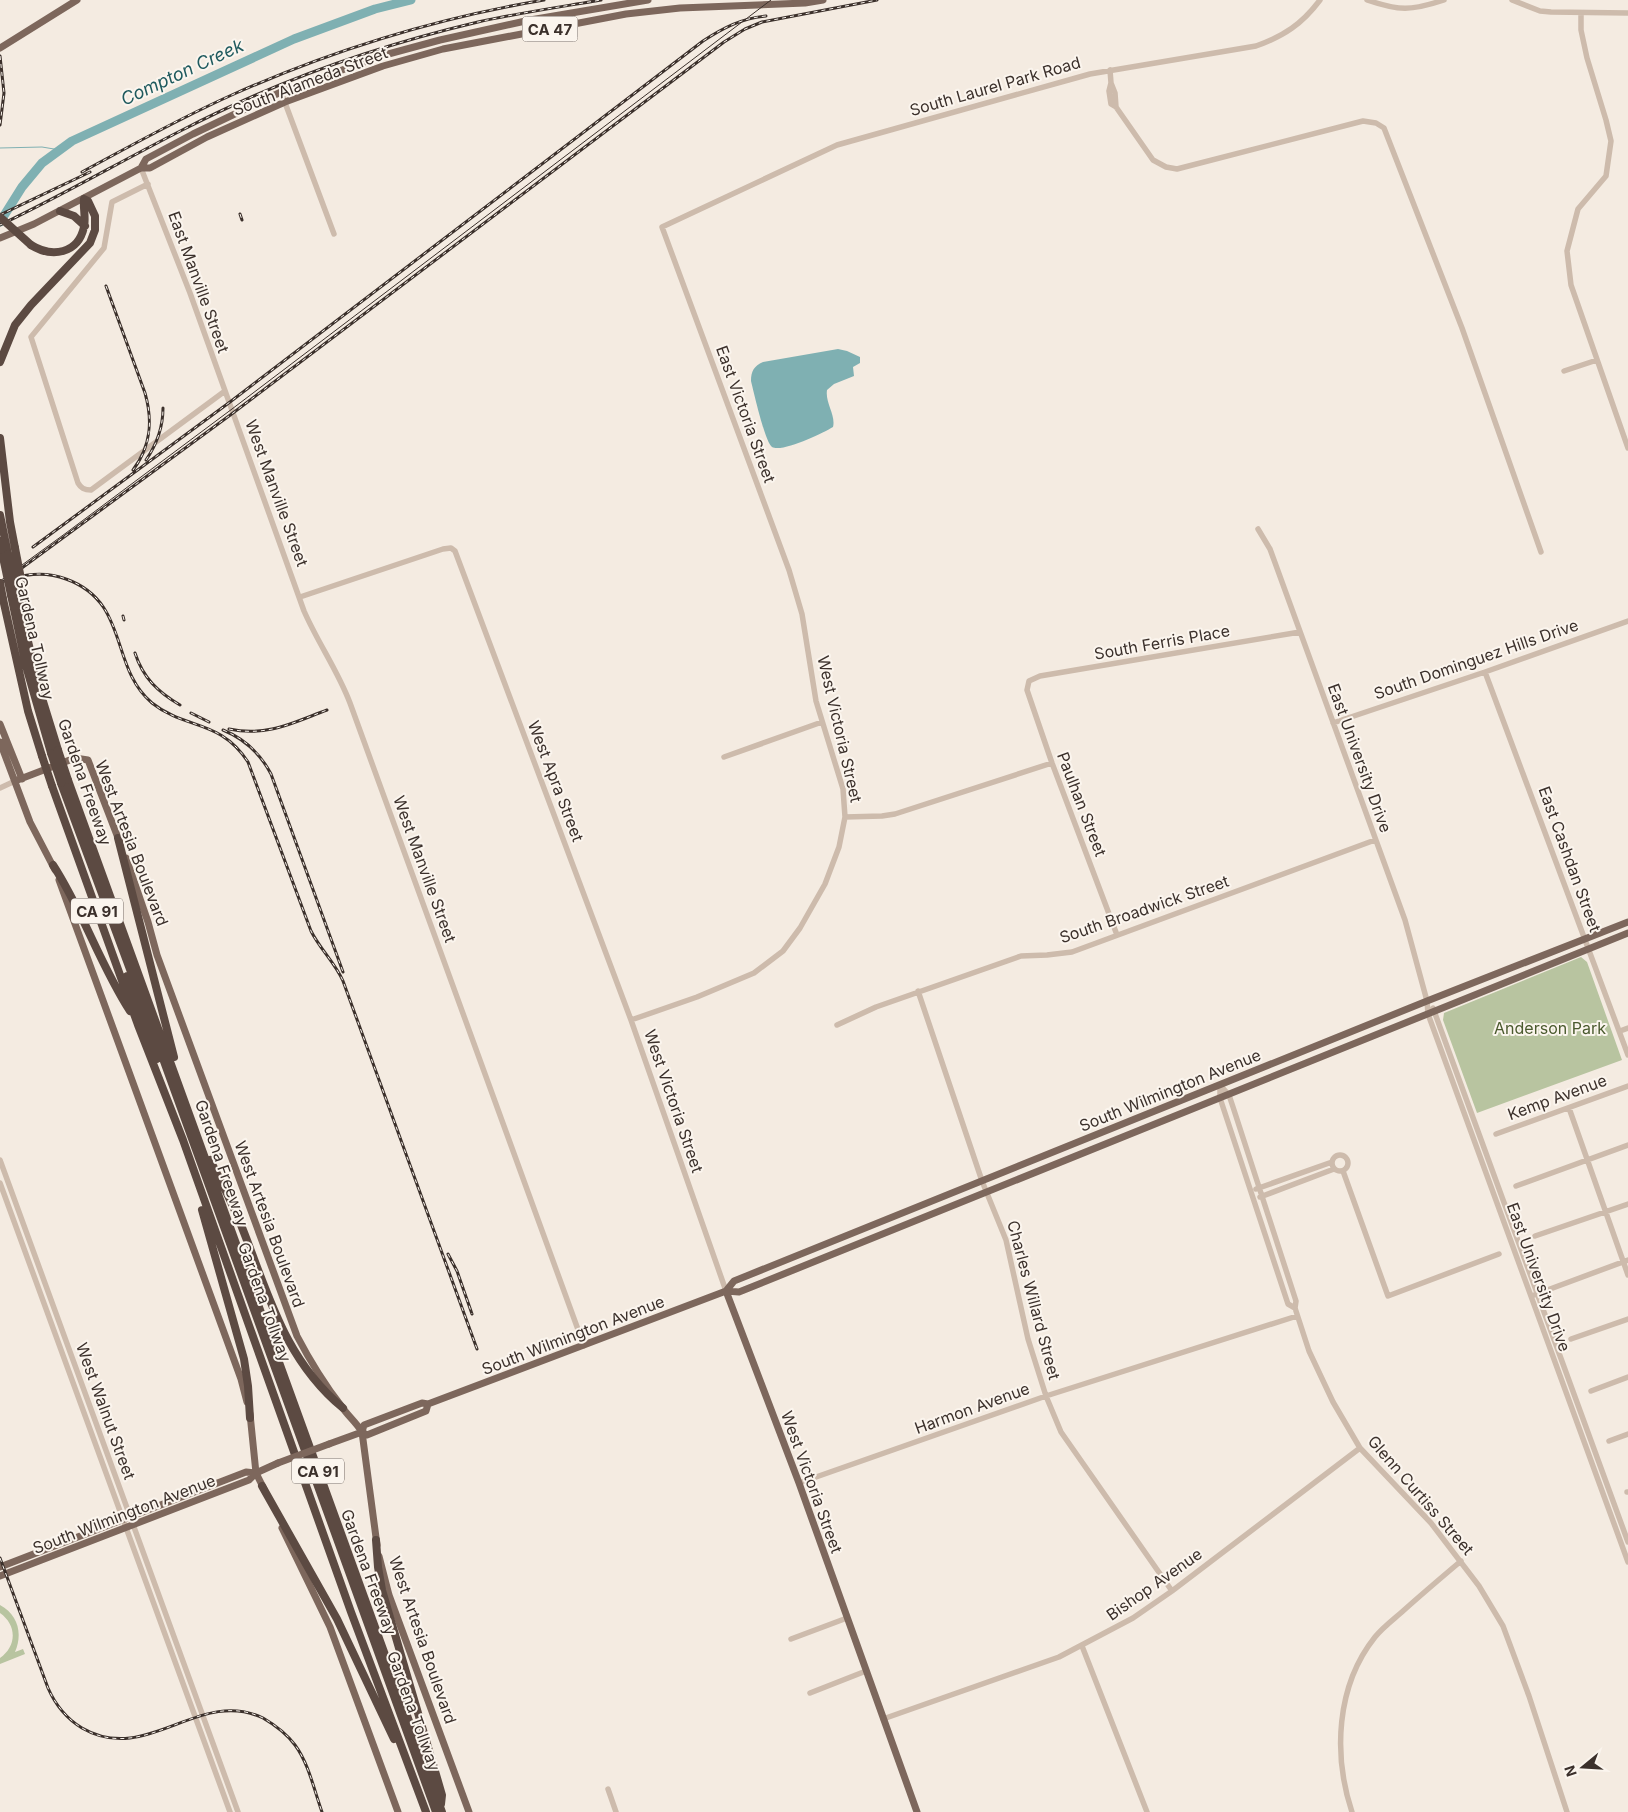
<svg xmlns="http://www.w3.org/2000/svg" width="1628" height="1812" viewBox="0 0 1628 1812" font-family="Inter,sans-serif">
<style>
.green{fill:#b8c4a0}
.water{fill:#7fb0b2}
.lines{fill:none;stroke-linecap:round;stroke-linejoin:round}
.stream{stroke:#7fb0b2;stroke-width:1}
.river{stroke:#7fb0b2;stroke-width:9}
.minor{stroke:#cdbbac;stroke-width:5.5}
.major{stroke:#7d675c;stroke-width:7}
.highway{stroke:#5c4a42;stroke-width:8}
.tram{stroke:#3b302b;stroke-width:1}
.rail-casing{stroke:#3b302b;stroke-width:3}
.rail{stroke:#fbf5ee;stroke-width:1;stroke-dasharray:4;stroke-linecap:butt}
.major-bridge{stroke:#7d675c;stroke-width:7}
.highway-bridge{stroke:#5c4a42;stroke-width:8}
.labels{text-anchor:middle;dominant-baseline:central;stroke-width:4;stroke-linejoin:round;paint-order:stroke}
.shield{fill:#fbf5ee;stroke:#756b66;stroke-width:1}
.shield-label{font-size:15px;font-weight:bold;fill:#3b302b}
.street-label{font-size:16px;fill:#3b302b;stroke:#fbf5ee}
.park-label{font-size:16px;fill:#4a5a2e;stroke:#fbf5ee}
.water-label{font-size:18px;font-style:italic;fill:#1f5a5e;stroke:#fbf5ee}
</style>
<rect width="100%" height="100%" fill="#f4ebe1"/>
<!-- green -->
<path class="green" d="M1581,957l6,5 35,98 -145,53 -34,-93 1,-7z
M0,1605c18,10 23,28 15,47l8,-3 2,5 -25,10v-6c17,-12 17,-33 0,-45z"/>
<!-- water -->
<path class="water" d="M838,349l9,2 13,6v6l-7,4 1,9 -20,8 -7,6c-2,13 9,25 6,37 -10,6 -51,26 -61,20 -7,-5 -18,-54 -21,-66 0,-10 3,-15 12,-19z"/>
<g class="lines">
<!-- stream -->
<path class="stream" d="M0,148l42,-1 18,3"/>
<!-- river -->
<path class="river" d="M0,222l22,-35 20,-24 30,-22 222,-102 81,-30 36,-9"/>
<!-- minor -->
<path class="minor" d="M1367,0c32,11 44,11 77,0
M1512,0l28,11 11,1 77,1
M1581,13v17l6,28 19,62 5,21 -5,35 -28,33 -11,42 4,34 57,163
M1110,70l1,13 4,10 1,14
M1111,83l-2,8 2,13 5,3 37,53 13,7 11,2 186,-48 13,2 8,5 78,200 79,224
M281,92l53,142
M141,168l49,125 114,318c14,32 34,60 46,92l234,643
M148,184l-36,18 -8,46 -73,89 47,146c3,5 6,7 13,7l134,-99
M1564,371l33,-11
M1258,529l12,20 135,371 22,81 1,13 200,548
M300,597l143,-48 8,-1 4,3 176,469 95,271
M1485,672l143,383
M1333,723l152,-51 143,-51
M724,757l98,-35
M0,788l15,-7
M845,817l37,-1 13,-2 157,-51
M1117,935l-65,-172 -25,-73 2,-9 11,-5 260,-44
M918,991l64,190 24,59 22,99 18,57 15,36 111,159
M1433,1008l195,534
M631,1020l66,-23 57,-24 29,-22 17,-23 25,-44 14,-37 6,-30 -2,-28 -27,-88 -14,-87 -13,-44 -127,-343 175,-82 253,-71 166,-28c28,-10 46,-22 64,-46
M837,1025l39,-18 145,-51 26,-1 25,-3 303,-112
M1620,1031l8,-3
M1220,1085l9,10 4,12 63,194 -1,7 14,43 24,51 27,46 71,75 48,63 24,40 26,70 38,116
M1220,1085v13l68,206 7,4
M1569,1108l59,167
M1496,1134l132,-48
M1332 1163a8 8 0 1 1 16 0a8 8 0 1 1-16 0Z
M0,1160l238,652
M1343,1171l45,125 111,-42
M0,1183l230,629
M1516,1186l112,-41
M1256,1189l76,-27
M1260,1197l74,-28
M1535,1236l93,-32
M1534,1295l94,-35
M1571,1339l57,-20
M1591,1391l37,-14
M1609,1441l19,-7
M799,1483l247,-87 251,-80
M1627,1492h1
M791,1639l56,-21
M1082,1646l65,166
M810,1693l56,-22
M883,1719l176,-62 74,-39 39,-27 188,-143
M608,1789l8,23
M1352,1812c-19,-57 -16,-126 23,-175 8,-10 19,-18 28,-26 19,-17 39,-34 58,-50"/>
<!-- major -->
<path class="major" d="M0,48l77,-48
M141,168l5,-9 47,-25 88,-42 100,-36 59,-16 90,-20 118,-20
M0,238l34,-14 107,-56h9l57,-31 78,-35 98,-36 60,-17 183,-35 54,-6 125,-5 18,-3
M0,724l22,55
M0,742l30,80 25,48
M15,781l60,-23 13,2 32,83
M126,858l22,64 9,33 140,381c13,25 28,49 45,71 6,9 14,15 20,25l15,113
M59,880l182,499 6,23
M726,1291l8,-10 693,-280 201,-79
M726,1291l73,192 118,329
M250,1414l6,59 8,16
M362,1432l5,3 59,-24 2,-7
M329,1444l33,-12 2,-7 58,-22 6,1 298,-113 13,1 889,-359
M282,1528l48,99 68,185
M379,1556l10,39 80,217
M0,1567l246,-95 10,1
M0,1576l249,-96 7,-7 22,-10"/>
<!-- highway -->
<path class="highway" d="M60,211l14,5 11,10
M0,362l15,-37 16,-20 59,-62 5,-13v-14l-7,-15 -4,-2c-1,9 2,19 0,28 -6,27 -32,31 -53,18
M0,438l10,84 5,26
M0,515l8,39
M0,541l3,16
M23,589l3,16 -1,15
M16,592l25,103 17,55
M11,595l15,71 25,87
M3,599l25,112 14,45
M68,780l374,1032
M61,783l100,270 275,759
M52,786l86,239 45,115 168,472 75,200
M118,838l56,219
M53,865c30,46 47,100 77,146
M127,976l30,83
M210,1160c12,23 24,46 33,70 26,66 42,130 100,178
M202,1210l42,149 4,27 2,32
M262,1486l75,133 57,120
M376,1540l2,27 4,23 60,205 -1,9"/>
<!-- tram -->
<path class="tram" d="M0,581l66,-48 166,-124 539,-409"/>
<!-- rail casing -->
<g class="rail-casing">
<path id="rail" d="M0,56l4,37 -4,32
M82,172c50,-27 100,-55 152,-78 99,-44 203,-76 310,-94
M240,214l2,6
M0,215l90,-43
M0,225c86,-41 168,-92 256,-130 71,-31 146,-55 222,-73 41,-9 82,-15 123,-22
M106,286l39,107c8,28 6,53 -12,77
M146,460c11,-16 17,-33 17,-52
M33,547l197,-145 473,-361c20,-13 39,-23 63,-25
M13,578c18,-5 35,-6 53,1 64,23 43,88 86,124 34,27 68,16 96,59l63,169c9,18 24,32 32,50l134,368
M0,584l233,-171 491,-371 21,-13 17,-7 115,-22
M123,616l1,4
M135,653c8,25 23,39 45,52
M191,713l18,9
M229,729c38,8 63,-6 98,-19
M223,730c22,9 37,23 48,44l72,198
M448,1254l9,17 15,43
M0,1558l48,130c7,16 19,31 34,40 65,38 117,-41 181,-10 12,7 23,15 32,27 14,19 19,45 27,67"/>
</g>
<!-- rail -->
<use href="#rail" class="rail"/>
<!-- major-bridge -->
<path class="major-bridge" d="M278,1463l51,-19"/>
<!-- highway-bridge -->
<path class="highway-bridge" d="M0,217l31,28
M15,548l8,41
M8,554l8,38
M3,557l8,38
M0,583l3,16
M58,750l10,30
M51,753l10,30
M42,756l10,30"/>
</g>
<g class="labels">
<!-- shield labels -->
<g class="shield">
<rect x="522.5" y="16.5" width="55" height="25" rx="4"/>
<rect x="71" y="898.5" width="52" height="25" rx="4"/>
<rect x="292" y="1458.5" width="52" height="25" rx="4"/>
</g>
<g class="shield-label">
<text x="550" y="29">CA 47</text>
<text x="97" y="911">CA 91</text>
<text x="318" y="1471">CA 91</text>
</g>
<!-- street labels -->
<g class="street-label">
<text transform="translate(310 81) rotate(-21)">South Alameda Street</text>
<text transform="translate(995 86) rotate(-16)">South Laurel Park Road</text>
<text transform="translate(199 282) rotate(70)">East Manville Street</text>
<text transform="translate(746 414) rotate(70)">East Victoria Street</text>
<text transform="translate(277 493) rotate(70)">West Manville Street</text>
<text transform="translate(35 638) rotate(77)">Gardena Tollway</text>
<text transform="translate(1162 642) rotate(-10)">South Ferris Place</text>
<text transform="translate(1476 659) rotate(-19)">South Dominguez Hills Drive</text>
<text transform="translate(840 729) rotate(77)">West Victoria Street</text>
<text transform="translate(1360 758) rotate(70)">East University Drive</text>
<text transform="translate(556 781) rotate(69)">West Apra Street</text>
<text transform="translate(85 782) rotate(71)">Gardena Freeway</text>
<text transform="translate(1082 804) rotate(69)">Paulhan Street</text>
<text transform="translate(132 843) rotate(69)">West Artesia Boulevard</text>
<text transform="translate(1570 859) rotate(70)">East Cashdan Street</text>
<text transform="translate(425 869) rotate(70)">West Manville Street</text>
<text transform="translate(1144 909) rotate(-19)">South Broadwick Street</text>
<text transform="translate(1170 1090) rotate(-22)">South Wilmington Avenue</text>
<text transform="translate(1557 1097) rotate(-20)">Kemp Avenue</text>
<text transform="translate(674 1101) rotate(71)">West Victoria Street</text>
<text transform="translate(222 1163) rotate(71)">Gardena Freeway</text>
<text transform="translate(270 1224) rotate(70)">West Artesia Boulevard</text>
<text transform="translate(1539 1277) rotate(70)">East University Drive</text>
<text transform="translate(1034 1300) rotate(75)">Charles Willard Street</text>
<text transform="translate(265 1302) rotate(70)">Gardena Tollway</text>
<text transform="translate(573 1335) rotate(-21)">South Wilmington Avenue</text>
<text transform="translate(972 1408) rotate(-20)">Harmon Avenue</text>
<text transform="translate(106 1411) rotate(70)">West Walnut Street</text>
<text transform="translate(812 1482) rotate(70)">West Victoria Street</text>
<text transform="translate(1421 1495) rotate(49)">Glenn Curtiss Street</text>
<text transform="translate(124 1514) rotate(-21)">South Wilmington Avenue</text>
<text transform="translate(369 1572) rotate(70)">Gardena Freeway</text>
<text transform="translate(1154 1584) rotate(-35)">Bishop Avenue</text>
<text transform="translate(423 1640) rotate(71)">West Artesia Boulevard</text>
<text transform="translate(414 1711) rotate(70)">Gardena Tollway</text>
</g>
<!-- park labels -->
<g class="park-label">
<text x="1550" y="1028">Anderson Park</text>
</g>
<!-- water labels -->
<g class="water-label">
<text transform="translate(182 72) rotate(-25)">Compton Creek</text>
</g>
</g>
<!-- north arrow -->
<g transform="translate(1583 1767) rotate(252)" stroke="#fbf5ee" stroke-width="4" paint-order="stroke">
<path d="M0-4L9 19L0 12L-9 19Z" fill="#3b302b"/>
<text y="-8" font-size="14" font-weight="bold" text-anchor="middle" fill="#3b302b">N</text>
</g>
</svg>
